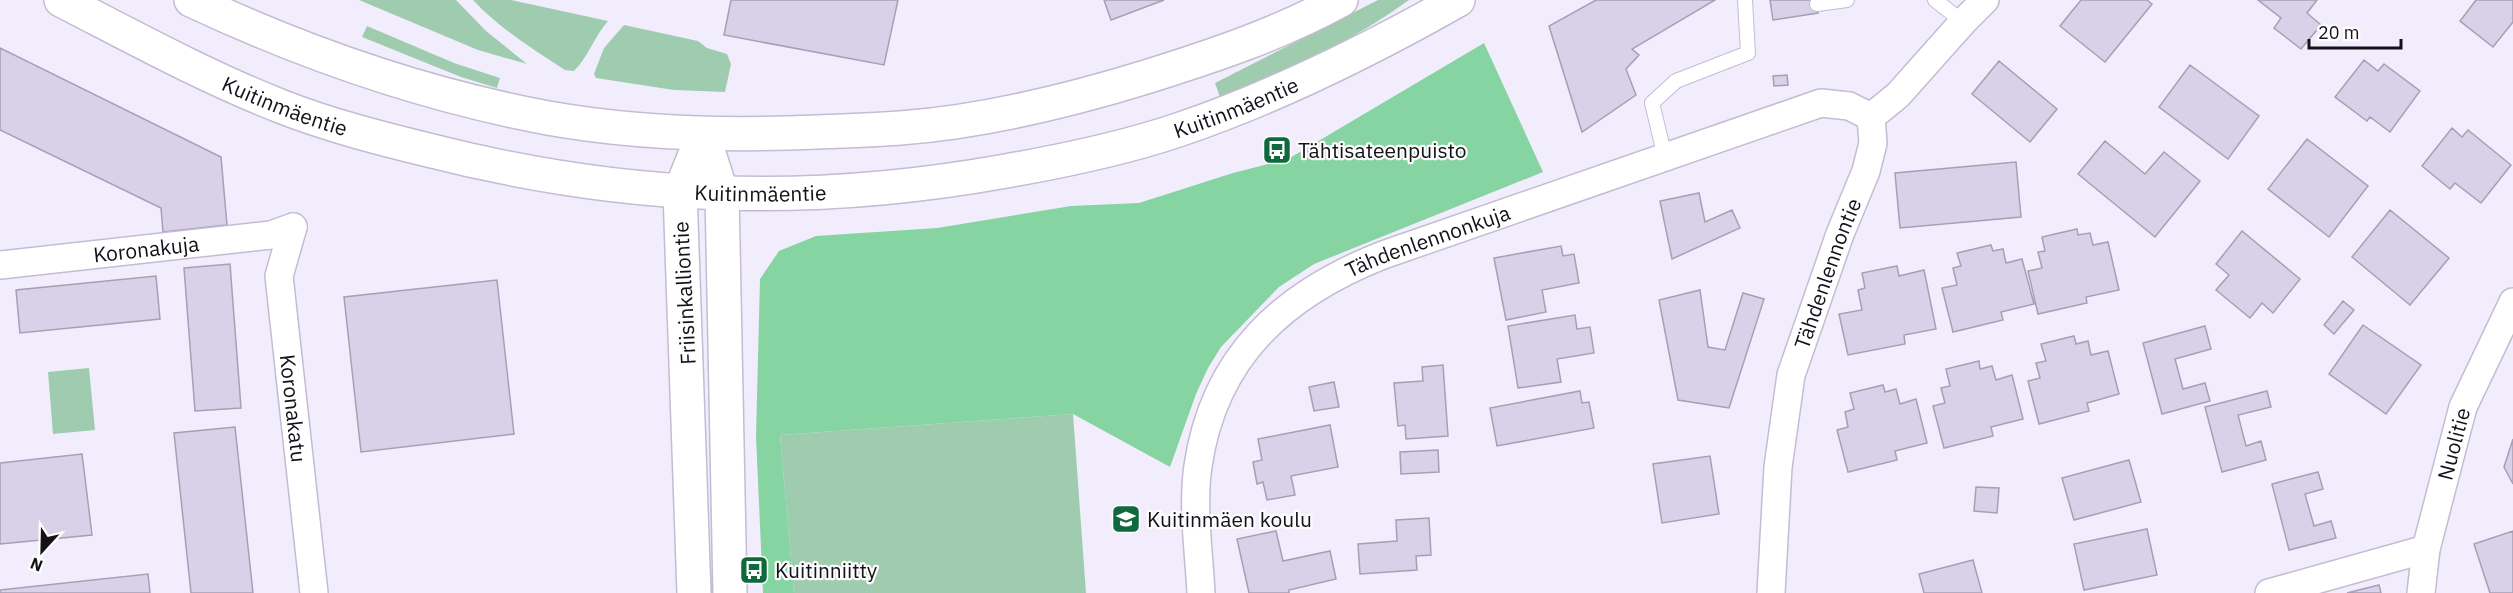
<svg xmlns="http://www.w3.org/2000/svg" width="2513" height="593" viewBox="0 0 2513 593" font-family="'IBM Plex Sans',sans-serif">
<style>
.green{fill:#9fccae}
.forest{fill:#86d4a1}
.building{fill:#d9d1e8;stroke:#a69fb5;stroke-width:1.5}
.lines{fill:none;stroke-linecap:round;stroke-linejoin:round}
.service-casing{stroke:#c3bcd3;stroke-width:16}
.minor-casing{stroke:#c3bcd3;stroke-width:30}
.secondary-casing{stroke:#c3bcd3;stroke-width:36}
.primary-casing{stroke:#c3bcd3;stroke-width:36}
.service{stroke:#fff;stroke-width:14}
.minor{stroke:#fff;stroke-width:27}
.secondary{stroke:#fff;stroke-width:33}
.primary{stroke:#fff;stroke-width:33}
.labels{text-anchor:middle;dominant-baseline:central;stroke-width:4.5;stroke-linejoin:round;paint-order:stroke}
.street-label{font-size:21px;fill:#141119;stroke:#fdfdfd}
.poi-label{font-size:21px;fill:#141119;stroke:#fdfdfd;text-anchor:start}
</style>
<rect width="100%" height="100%" fill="#f2edfc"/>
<!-- green -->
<path class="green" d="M359,0h97l30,31 41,33 -49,-14z
M473,0h38l97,21c-14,16 -20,36 -34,50l-9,-1c-33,-22 -65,-41 -92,-70z
M1378,0h31c-61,44 -119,69 -189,97l-5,-14z
M624,25l74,16 9,7 20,6 4,10 -6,28 -51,-2 -78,-12 -2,-4 10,-26z
M367,26l87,37 46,15 -3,10 -36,-11 -99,-40z
M89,368l6,62 -42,4 -5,-62z
M1073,414l13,179h-292l-14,-158z"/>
<!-- forest -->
<path class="forest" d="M1484,43l59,129 -229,92 -35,23 -58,60 -13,21 -12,26 -26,73 -97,-53 -293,21 14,158h-31l-7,-157 4,-157 19,-28 37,-15 121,-8 134,-22 68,-3 94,-30 55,-14z"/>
<!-- building -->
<path class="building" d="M731,0h167l-14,65 -160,-30z
M1104,0h60l-53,20z
M1596,0h119l-83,49 7,6 -13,14 10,26 -54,37 -33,-106z
M1770,0h47l1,13 -45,7z
M2081,0h66l5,4 -47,58 -45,-36z
M2258,0h59l-10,13 14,12 -20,24 -27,-21 7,-10z
M2476,0h37v22l-20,25 -33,-26z
M0,48l221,109 6,68 -64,7 -2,-24 -161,-78z
M2364,60l14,11 6,-7 36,27 -30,41 -20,-15 -3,4 -32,-24z
M1999,61l58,48 -27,33 -58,-48z
M2190,65l69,51 -31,43 -69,-52z
M1787,75l1,10 -14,1 -1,-10z
M2452,128l10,9 6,-7 43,35 -30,38 -26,-20 -5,6 -28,-23z
M2307,139l61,47 -39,51 -61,-48z
M2105,141l40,33 19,-22 36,29 -45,56 -77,-63z
M2016,162l5,55 -121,11 -5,-55z
M1699,193l6,29 27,-12 8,18 -68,31 -12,-58z
M2390,210l59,48 -39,47 -58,-48z
M2077,229l1,6 12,-2 3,12 15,-3 11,48 -33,7 1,6 -49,11 -10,-43 14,-3 -4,-16 7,-1 -3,-14z
M2242,231l58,48 -27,34 -11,-10 -12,15 -34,-28 13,-15 -13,-11z
M1991,245l2,6 10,-2 3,14 16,-4 12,45 -33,8 2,8 -50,12 -11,-44 15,-3 -4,-17 8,-2 -4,-13z
M1561,246l2,10 11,-2 5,29 -37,7 4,22 -40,8 -12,-62z
M230,264l11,144 -46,3 -11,-143z
M1897,266l2,10 25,-6 12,59 -32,6 1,9 -57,11 -9,-41 23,-4 -4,-20 7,-2 -3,-15z
M156,276l4,43 -140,14 -4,-43z
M497,280l17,154 -153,18 -17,-155z
M1700,290l8,57 17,3 18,-57 21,6 -35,109 -51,-8 -19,-100z
M2343,301l11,9 -20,24 -10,-9z
M1575,315l2,14 13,-2 4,26 -37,6 4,23 -43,6 -10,-62z
M2363,325l58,40 -35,49 -57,-40z
M2205,326l6,23 -36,10 8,30 22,-6 5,18 -48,13 -19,-71z
M2074,336l2,8 12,-3 3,14 17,-4 11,43 -32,9 2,8 -50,13 -11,-43 12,-3 -4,-15 10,-2 -5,-17z
M1979,361l1,8 12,-3 4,14 16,-5 11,44 -32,8 2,9 -49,12 -11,-42 12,-3 -4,-15 9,-2 -4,-17z
M1443,365l5,71 -42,3 -1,-14 -7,1 -4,-43 29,-2 -1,-14z
M1334,382l5,25 -25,4 -5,-24z
M1883,385l2,7 11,-3 4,15 16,-5 11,44 -32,8 2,9 -49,12 -11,-42 11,-3 -3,-15 9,-3 -4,-16z
M1580,391l2,12 7,-1 5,26 -97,18 -7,-38z
M2267,391l4,16 -33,8 8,31 15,-5 5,19 -44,12 -17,-65z
M1330,425l8,42 -47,9 4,19 -28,5 -4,-18 -6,2 -4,-22 9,-2 -4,-21z
M235,427l18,166h-62l-17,-160z
M2513,439v45l-9,-17z
M1438,450l1,22 -38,2 -1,-22z
M82,454l10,81 -92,9v-81z
M1710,456l9,58 -57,9 -9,-59z
M2129,460l12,42 -67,18 -12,-42z
M2318,472l5,17 -18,5 9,32 17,-5 5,17 -47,12 -17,-66z
M1976,487l23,1 -2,25 -23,-2z
M1429,518l2,37 -15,1 1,14 -57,4 -2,-30 39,-3 -1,-21z
M2147,529l10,46 -73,15 -10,-46z
M1276,531l7,30 47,-10 6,28 -47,11v3h-40l-12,-54z
M2513,531v62h-23l-16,-49z
M1973,560l9,33h-58l-5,-19z
M148,574l2,19h-150v-3z
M2379,585l2,8h-34z"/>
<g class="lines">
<!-- service casing -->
<g class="service-casing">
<path id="service" d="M1935,0l28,22
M1817,4l30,-4
M1665,157l-13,-54 24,-22 72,-28 -3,-53"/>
</g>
<!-- minor casing -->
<g class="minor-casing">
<g id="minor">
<path id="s1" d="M293,227l-14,49 35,317"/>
<path id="s2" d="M0,265l271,-30 22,-8"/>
<path id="s3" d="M1201,593c-2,-41 -9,-86 -3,-127 16,-110 86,-172 185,-211l438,-152 28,3 22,11"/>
<path id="s4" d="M1771,593l7,-126 13,-92 49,-141 26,-63 7,-28 -2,-26 27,-22 65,-73 22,-22"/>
<path d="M2269,593l157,-44"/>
<path id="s5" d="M2421,593l5,-44 37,-142 50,-105"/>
</g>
</g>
<!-- secondary casing -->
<g class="secondary-casing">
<path id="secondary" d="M703,135l19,59 8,399
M694,593l-14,-401 23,-57"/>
</g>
<!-- primary casing -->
<g class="primary-casing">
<g id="primary">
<path id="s6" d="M61,0c72,37 143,76 219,106 48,19 99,32 148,44 196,50 378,57 578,21 57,-10 116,-22 172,-41 98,-33 190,-79 280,-130"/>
<path d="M191,0c113,53 234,95 357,118 89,16 179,18 269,14 28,-1 56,-2 83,-4 82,-6 168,-27 246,-51 67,-21 133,-43 195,-77"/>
</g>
</g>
<!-- service -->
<use href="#service" class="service"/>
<!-- minor -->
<use href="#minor" class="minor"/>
<!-- secondary -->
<use href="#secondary" class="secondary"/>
<!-- primary -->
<use href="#primary" class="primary"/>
</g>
<!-- icons -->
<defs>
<g id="bus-square" transform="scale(1.5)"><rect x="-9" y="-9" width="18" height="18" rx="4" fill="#10693c" stroke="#fdfdfd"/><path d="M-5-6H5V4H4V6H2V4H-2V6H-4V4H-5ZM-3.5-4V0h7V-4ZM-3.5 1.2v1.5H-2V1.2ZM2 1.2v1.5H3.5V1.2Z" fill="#fff"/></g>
<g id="school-square" transform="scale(1.5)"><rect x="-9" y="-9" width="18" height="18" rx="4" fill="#10693c" stroke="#fdfdfd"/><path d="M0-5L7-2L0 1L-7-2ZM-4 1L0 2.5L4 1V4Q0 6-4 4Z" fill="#fff"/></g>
</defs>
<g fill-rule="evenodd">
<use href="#bus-square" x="1277" y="150"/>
<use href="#school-square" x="1126" y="519"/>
<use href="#bus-square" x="754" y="570"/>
</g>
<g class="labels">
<!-- street labels -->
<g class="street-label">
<text stroke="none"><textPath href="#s6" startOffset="248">Kuitinmäentie</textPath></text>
<text stroke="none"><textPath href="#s6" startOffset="1220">Kuitinmäentie</textPath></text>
<text stroke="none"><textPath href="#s6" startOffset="734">Kuitinmäentie</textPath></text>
<text stroke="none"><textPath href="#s3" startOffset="470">Tähdenlennonkuja</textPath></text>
<text stroke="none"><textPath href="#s2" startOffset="147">Koronakuja</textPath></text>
<text stroke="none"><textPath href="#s4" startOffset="327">Tähdenlennontie</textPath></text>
<text transform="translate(684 293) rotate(-93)">Friisinkalliontie</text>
<text stroke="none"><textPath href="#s1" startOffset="184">Koronakatu</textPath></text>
<text stroke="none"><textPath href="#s5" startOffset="153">Nuolitie</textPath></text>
</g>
<!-- poi labels -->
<g class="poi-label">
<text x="1298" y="150">Tähtisateenpuisto</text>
<text x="1147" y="519">Kuitinmäen koulu</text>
<text x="775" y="570">Kuitinniitty</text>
</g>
</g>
<!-- north arrow -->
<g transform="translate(42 551) rotate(202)" stroke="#fdfdfd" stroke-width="4.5" paint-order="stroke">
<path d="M0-4.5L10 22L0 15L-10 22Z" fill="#141119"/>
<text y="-9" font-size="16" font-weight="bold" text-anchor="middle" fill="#141119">N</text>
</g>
<!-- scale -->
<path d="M2309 39v9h92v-9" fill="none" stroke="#141119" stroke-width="3"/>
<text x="2318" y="39" font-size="18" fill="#141119" stroke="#fdfdfd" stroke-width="4.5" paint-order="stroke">20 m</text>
</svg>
